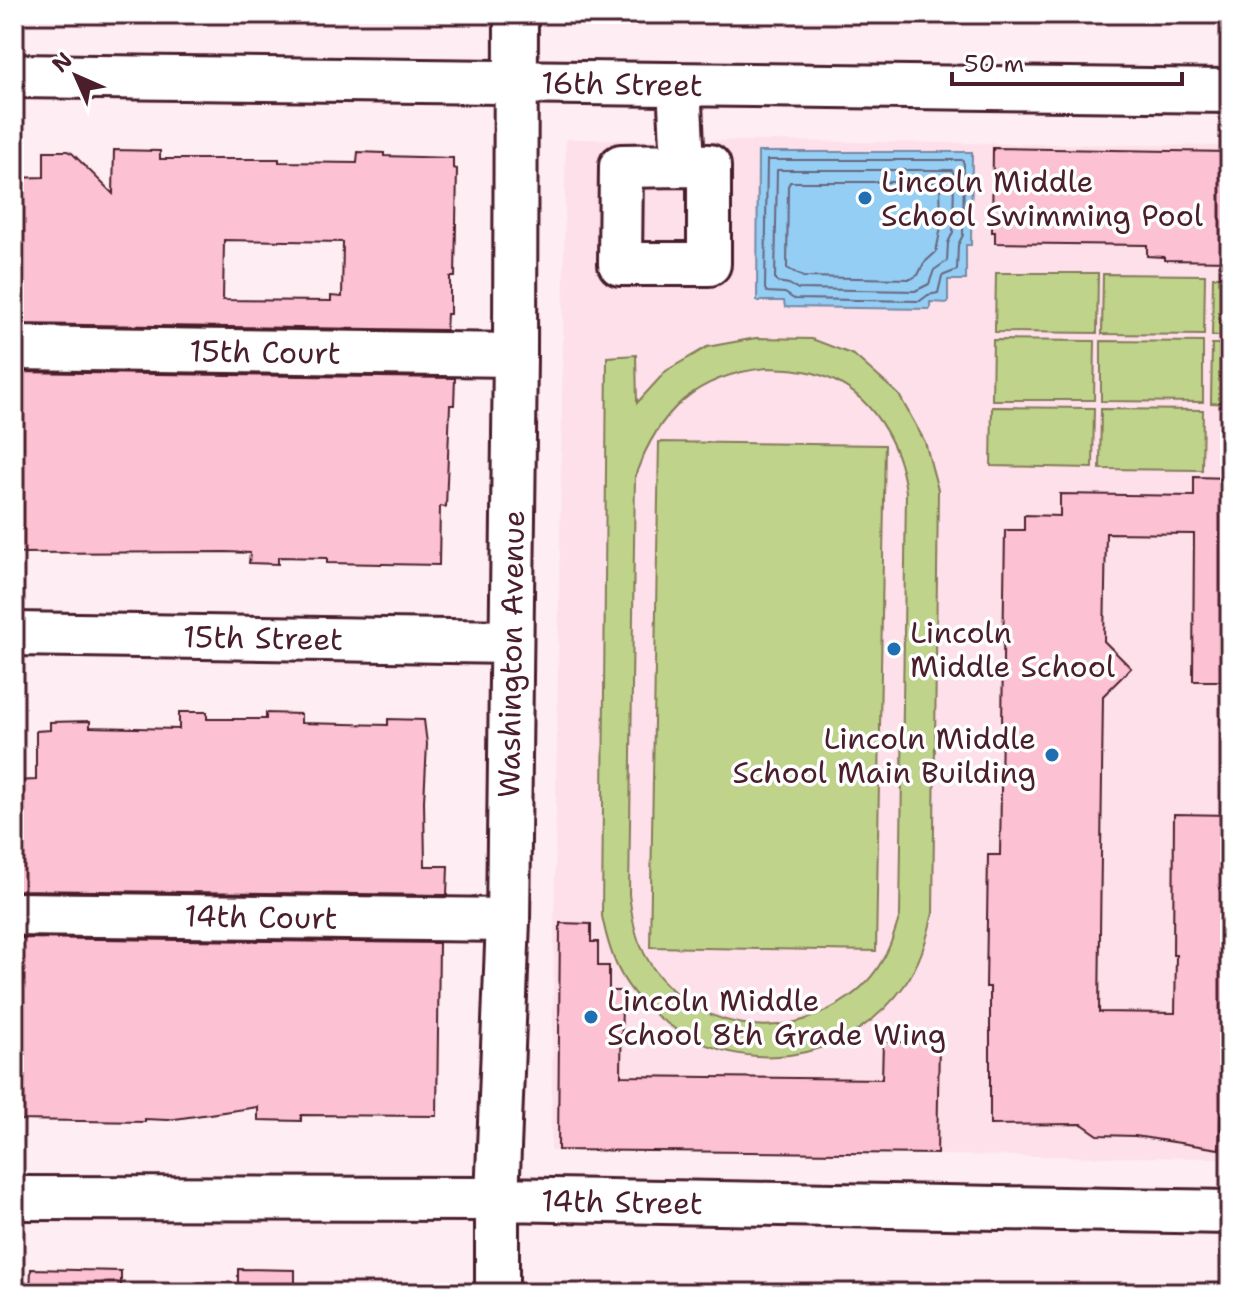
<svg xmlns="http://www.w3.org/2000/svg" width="1244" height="1307" viewBox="0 0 1244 1307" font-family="'Shantell Sans',sans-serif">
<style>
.built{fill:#fde0e9}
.green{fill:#bfd48a;stroke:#847a5a;stroke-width:2;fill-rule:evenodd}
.water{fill:#94cef4;stroke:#7688a4;stroke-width:2}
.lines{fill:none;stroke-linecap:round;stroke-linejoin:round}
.shore{stroke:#68657b;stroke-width:2}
.building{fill:#fcc2d4;stroke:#4a1f2b;stroke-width:2;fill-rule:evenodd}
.minor-casing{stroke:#4a1f2b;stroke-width:48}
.minor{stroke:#fff;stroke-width:42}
.poi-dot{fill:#1f6fb2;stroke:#fff;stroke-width:3}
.labels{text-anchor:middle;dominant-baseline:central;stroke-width:7;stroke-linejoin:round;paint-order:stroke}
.street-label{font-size:30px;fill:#4a1f2b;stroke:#fff}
.poi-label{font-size:30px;fill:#4a1f2b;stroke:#fff;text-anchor:start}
</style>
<rect width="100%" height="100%" fill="#feedf2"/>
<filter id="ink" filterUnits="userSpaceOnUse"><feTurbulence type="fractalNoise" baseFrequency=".0125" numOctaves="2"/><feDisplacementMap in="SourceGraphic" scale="16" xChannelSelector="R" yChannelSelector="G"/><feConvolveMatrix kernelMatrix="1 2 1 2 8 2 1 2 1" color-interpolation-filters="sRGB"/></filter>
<g filter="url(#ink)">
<!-- built -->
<path class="built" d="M566,139l664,7v1012l-679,-7z"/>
<!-- green -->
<path class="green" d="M996,273h102l-1,60 -102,-1z
M1103,274l102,1 -1,60 -102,-1z
M1213,277h17v59h-18z
M756,338l56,1 42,16 45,40 26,47 13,48 -5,423c-6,26 -13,51 -29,73 -59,80 -166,93 -243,33 -15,-11 -31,-28 -40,-45 -10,-18 -15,-38 -19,-58l5,-559 29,-2 1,48 29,-32 41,-24zM767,368c19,1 38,1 56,8 49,17 77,68 83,116l-6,423c-5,16 -9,32 -18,46 -14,25 -39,43 -65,54 -68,29 -150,-3 -178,-73 -6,-16 -8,-32 -10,-48l6,-418c24,-66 61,-101 132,-108z
M993,340l102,1 -1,59h-102z
M1101,341l102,1v60l-102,-1z
M1212,344h18v60l-19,-1z
M992,407l102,1 -1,60 -102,-2z
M1101,409l102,1 -1,60 -102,-1z
M659,442l226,3 -9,506 -226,-4z"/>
<!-- water -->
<path class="water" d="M758,152h214l-1,93h-5v35h-18v23l-18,-1v7l-145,-2 -1,-6h-27z"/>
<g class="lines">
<!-- shore -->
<path class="shore" d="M767,160h195l2,4 -1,71 -5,10 -1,25 -15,6 -4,17 -10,2 -8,6 -126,-2 -9,-6 -18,-1 -2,-3z
M777,170h175l2,4 -1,58 -5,11 -1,18 -13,9 -5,14 -14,7 -117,-2 -9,-5 -12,-2 -2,-3z
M790,182h150l1,45 -5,25 -12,11 -6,12 -7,4 -108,-2 -16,-9 1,-82z"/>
</g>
<!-- building -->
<path class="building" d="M993,148l237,4v109l-66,-1v-3l-17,-1v-11l-152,-2v-11h-3z
M114,150l46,1v8h119v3l78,1 1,-11 26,1v3l69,2v10l4,1 -2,108h-5v37h-3l-1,16 -432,-6v-146l30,-1v-26h23l5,2 41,41zM224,240l119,2 -1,55 -11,-1v5l-108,-1z
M14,372l441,6 -1,27h-4l-4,102 -6,-1 -1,59 -112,-2v-5l-49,-1v7l-29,-1 1,-10 -24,-1 -212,1z
M1194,477l36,1v203h-37l1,-147 -88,-1 -2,108 27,27 -28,28 -4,316 76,1 1,-58h-3l1,-141 56,1v300h-9l-2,34 -84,-13 -37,-1 -16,-11 -92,1v-138h-4l2,-132h12l5,-325h19v-15l36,1v-22l134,2z
M179,712h28v7h59v-6l35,1v9l87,2v-6l36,1 3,24 -3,57 1,65h23l-1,29 -433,-5v-109l22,-1v-49l14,-1v-8l40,-1v6l89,2z
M560,923l31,1v18h7v24h11v25h13l-1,85 261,3 1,-37h56l-2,112 -379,-4z
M14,938l425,5 -2,173 -136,-1v6l-43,-1v-13l-90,13 -23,-1v3l-128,-2v-3h-3z
M31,1269l90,2v22h-91z
M238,1269l57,1v23h-57z"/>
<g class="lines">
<!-- minor casing -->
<g class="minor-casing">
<path id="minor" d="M14,76l1216,15
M679,84l4,81 -62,1 -1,98h89v-98l-26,-1
M14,348l501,7
M14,634l497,8
M14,914l494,6
M14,1198l483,1 733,13
M497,1293v-94l11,-279 7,-565 1,-341"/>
</g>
<!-- minor -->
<use href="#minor" class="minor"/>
</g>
</g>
<!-- markers -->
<g class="poi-dot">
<circle cx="865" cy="198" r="8"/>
<circle cx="894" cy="649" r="8"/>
<circle cx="1052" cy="755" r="8"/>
<circle cx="591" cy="1017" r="8"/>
</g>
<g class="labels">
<!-- street labels -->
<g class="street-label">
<text transform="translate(622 84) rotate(1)">16th Street</text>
<text transform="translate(265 352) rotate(1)">15th Court</text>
<text transform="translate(263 638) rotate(1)">15th Street</text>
<text transform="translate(511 654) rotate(-89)">Washington Avenue</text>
<text transform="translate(261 917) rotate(1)">14th Court</text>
<text transform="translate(622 1202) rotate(1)">14th Street</text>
</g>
<!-- poi labels -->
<g class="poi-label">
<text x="881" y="181">Lincoln Middle<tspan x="881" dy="34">School Swimming Pool</tspan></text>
<text x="910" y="632">Lincoln<tspan x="910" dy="34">Middle School</tspan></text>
<text x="1036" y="738" text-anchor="end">Lincoln Middle<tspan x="1036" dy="34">School Main Building</tspan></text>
<text x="607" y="1000">Lincoln Middle<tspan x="607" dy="34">School 8th Grade Wing</tspan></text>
</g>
</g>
<!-- margin -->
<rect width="1244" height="1307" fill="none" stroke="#fff" stroke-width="48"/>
<rect x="24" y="24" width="1196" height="1259" fill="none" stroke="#4a1f2b" stroke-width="3" filter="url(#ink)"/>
<!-- north arrow -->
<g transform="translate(76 76) rotate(315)" stroke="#ffffff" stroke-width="6" paint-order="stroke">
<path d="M0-6L14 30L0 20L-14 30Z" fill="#4a1f2b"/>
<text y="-12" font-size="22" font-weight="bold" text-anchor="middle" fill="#4a1f2b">N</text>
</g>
<!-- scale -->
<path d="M952 72v12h230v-12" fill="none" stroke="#4a1f2b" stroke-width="4"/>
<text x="964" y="72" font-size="24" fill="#4a1f2b" stroke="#ffffff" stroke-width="6" paint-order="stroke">50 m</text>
</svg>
